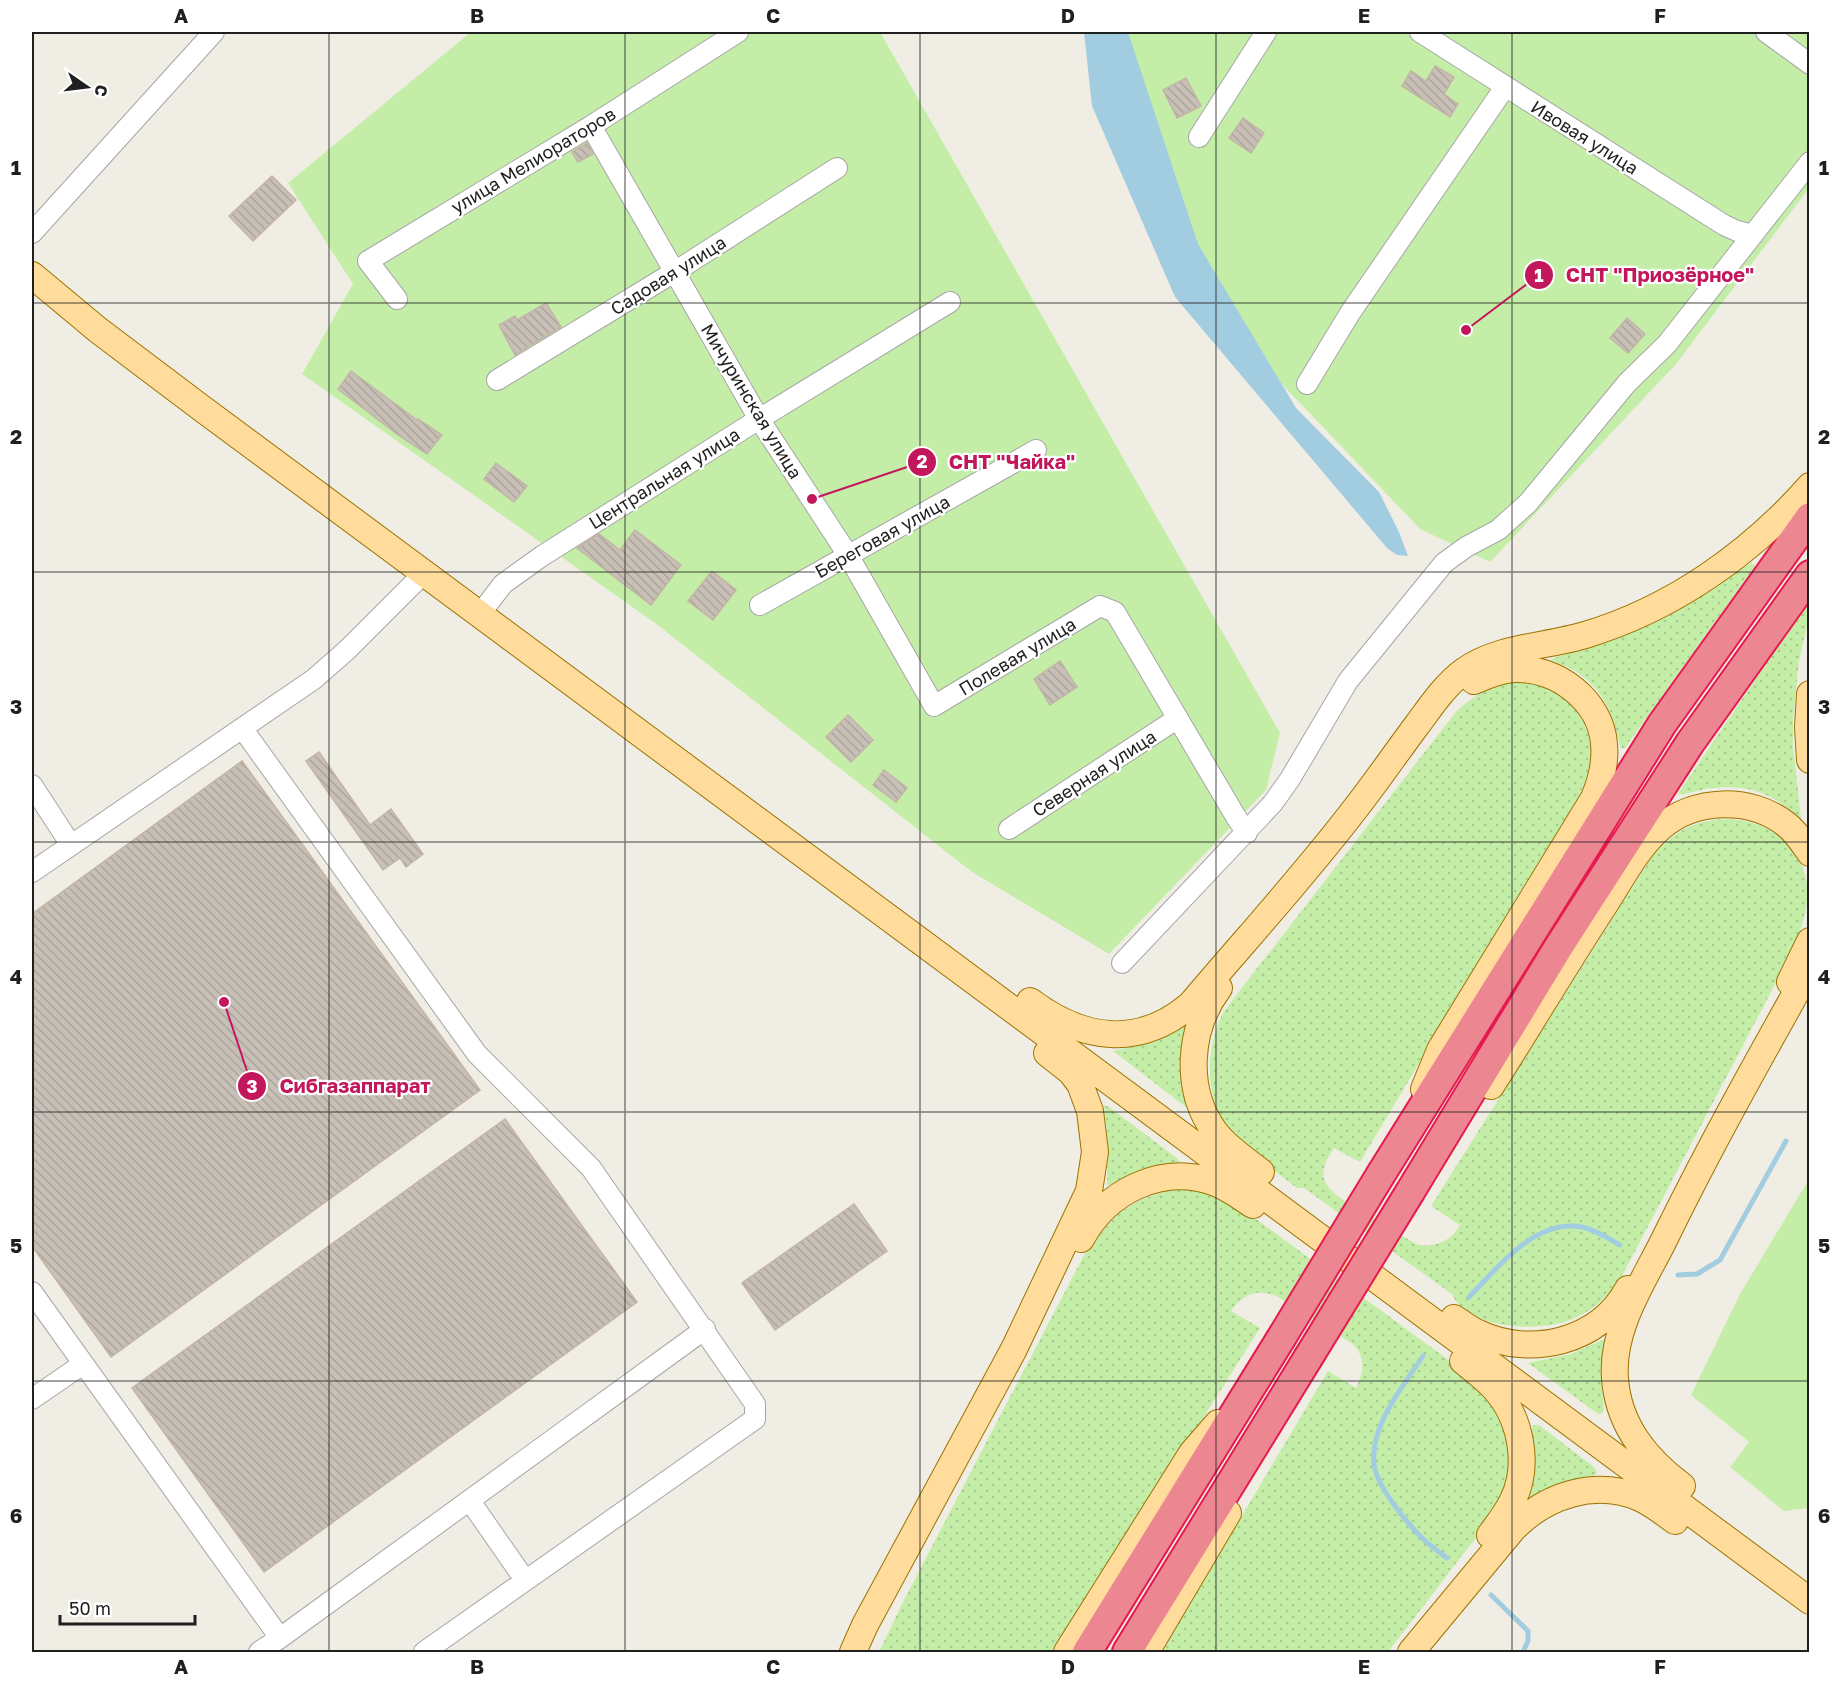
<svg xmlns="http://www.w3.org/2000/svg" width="1841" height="1684" viewBox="0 0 1841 1684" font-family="'Golos Text',sans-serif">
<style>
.grass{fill:url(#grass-dots)}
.garden{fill:#c4eea7}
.water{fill:#a2cde1}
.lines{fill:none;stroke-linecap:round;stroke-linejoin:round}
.stream{stroke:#a2cde1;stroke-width:5}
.building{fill:url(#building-back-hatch);stroke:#c3b5a6;stroke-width:1.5}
.minor-casing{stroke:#a6a6a6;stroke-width:22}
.major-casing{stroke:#9a7300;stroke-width:28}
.highway-casing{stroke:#e61a4f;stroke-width:32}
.minor{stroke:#fff;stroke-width:20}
.major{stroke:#ffdc9b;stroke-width:26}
.highway{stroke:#ec8792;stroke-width:28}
.highway-bridge-casing{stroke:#e61a4f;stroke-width:32;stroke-linecap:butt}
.highway-bridge{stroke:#ec8792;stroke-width:28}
.grid{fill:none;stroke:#1f1f1f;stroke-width:1.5;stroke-opacity:0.55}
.labels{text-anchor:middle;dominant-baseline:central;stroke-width:4.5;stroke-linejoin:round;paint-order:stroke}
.street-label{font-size:18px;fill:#1f1f1f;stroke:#fff}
.leader{fill:none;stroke:#c2185b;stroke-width:2}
.callout-dot{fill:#c2185b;stroke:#fff;stroke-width:2}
.mark-label{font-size:18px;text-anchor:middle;font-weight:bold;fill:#fff}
.callout-label{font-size:20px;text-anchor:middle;font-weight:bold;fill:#c2185b;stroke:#fff;stroke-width:4.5;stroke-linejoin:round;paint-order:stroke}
.neatline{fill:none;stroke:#1f1f1f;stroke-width:2}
.grid-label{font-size:20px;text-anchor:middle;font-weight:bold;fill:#1f1f1f}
</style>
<defs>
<pattern id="grass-dots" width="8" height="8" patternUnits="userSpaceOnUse" patternTransform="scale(1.5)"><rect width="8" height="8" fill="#c4eea7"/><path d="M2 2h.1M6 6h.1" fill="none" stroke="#a8cc8f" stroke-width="1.8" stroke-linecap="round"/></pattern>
<pattern id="building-back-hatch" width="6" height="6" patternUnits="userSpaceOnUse" patternTransform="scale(1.5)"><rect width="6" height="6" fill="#c8c0b7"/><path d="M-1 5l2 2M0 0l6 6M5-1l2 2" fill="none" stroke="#aba59d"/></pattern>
</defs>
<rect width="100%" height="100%" fill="#f0ede4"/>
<!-- grass -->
<path class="grass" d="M1751,563l4,2 -3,5 -127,178 -4,1c-8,-34 -15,-58 -46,-78 -8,-5 -18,-7 -25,-12l37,-11 36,-13 62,-30z
M1809,601v16l-10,44 -6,58v27l8,72c-31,-26 -54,-35 -96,-29 -9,2 -18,5 -28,6z
M1521,681c40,5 76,39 69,82 -2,11 -6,21 -10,31l-220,368 -26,-14c-15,22 -15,34 6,50l76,46c17,5 36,-3 44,-19l-29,-19 222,-351c12,-12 24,-24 40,-30 44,-16 99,1 112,50 7,25 -3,52 -12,75l-170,324c-14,21 -31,39 -56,47 -31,11 -100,8 -115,-27l-148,-106h-7c-20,-16 -44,-32 -61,-50 -33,-34 -32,-88 -12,-127l231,-298c20,-19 38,-29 66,-32z
M1187,1025l2,82h-3l-73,-56 45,-10z
M1104,1105l5,2 69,52 1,3 -33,6 -39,18 1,-45z
M1185,1188l27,5 25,12 221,162c41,36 71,87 41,140 -10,18 -27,35 -39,51 -24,32 -48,63 -72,94h-227l167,-281 28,17c8,-16 10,-30 -3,-44l-75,-47c-19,-9 -35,-4 -47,14l29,17 -205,324h-176l25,-52 178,-341c28,-43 50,-64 103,-71z
M1602,1340l3,1 -4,36 3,33 -2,3 -4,1 -70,-51 43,-9z
M1533,1425h6l55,42 3,5 -2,3 -44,11 -22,14 -2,-2c5,-15 7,-28 7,-44 0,-9 -4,-20 -1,-29z"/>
<!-- garden -->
<path class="garden" d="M471,32h409l400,701 -14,57 -157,164 -137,-82 -317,-249 -353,-249 51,-90 -65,-101z
M1105,32h704v156l-133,176 -186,198 -70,-33 -222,-233z
M1809,1179v329l-25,3 -54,-44 19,-25 -58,-47 49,-101z"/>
<!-- water -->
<path class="water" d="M1084,32h44l70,212 98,164 83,84 20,40 9,24 -11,-1 -10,-7 -212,-251 -83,-191z"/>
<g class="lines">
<!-- stream -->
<path class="stream" d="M1678,1275l19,-1 23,-14 66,-119
M1469,1297c29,-30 67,-79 113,-70 14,3 26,11 38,18
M1423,1356c-20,31 -53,69 -49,108 2,21 30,55 44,70 8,9 19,16 29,24
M1491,1595l37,36v10l-5,11"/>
</g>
<!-- building -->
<path class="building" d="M1435,66l19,11 -10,17 14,10 -8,13 -48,-31 9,-15 15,10z
M1186,78l15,28 -24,12 -14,-28z
M1243,118l21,15 -13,20 -22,-15z
M587,143l6,11 -15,8 -6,-10z
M272,176l24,24 -43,41 -24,-25z
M546,303l15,24 -46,28 -16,-30 16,-9 2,4z
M1627,318l18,16 -17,19 -18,-15z
M351,371l66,49 1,-1 24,16 -15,19 -29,-19 -60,-46z
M496,463l31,23 -13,16 -30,-23z
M635,530l46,35 -30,40 -74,-57 22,-14 21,16z
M712,571l24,19 -23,30 -25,-19z
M1060,661l17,26 -27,18 -16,-26z
M848,715l25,25 -22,22 -25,-25z
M319,752l51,73 21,-16 32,45 -17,13 -6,-9 -17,12 -77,-109z
M242,761l238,329 -369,267 -79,-111v-332z
M884,770l23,18 -11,14 -23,-17z
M505,1119l132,183 -373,270 -132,-184z
M854,1204l33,47 -112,79 -33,-47z"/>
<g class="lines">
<!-- minor casing -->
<g class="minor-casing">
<path id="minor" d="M1420,32l304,193 13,6 16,4
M1766,32l44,32
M591,126l168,293 89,136 86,151 166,-100 15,6 121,205 11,16
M1199,137l67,-105
M32,233l182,-201
M397,299l-29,-38 223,-135 147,-94
M497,380l179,-109 161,-103
M1307,384l43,-71 155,-226
M760,605l276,-155
M480,614l23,-30 39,-28 217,-137 191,-117
M242,728l235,326 114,114 164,236v15l-331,233
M32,785l39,60
M1009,829l169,-111
M32,872l282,-193 33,-29 78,-78
M1122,963l151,-160 17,-24 58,-98 96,-118 22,-16 32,-17 30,-27 99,-120 40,-39 143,-182
M32,1292l248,346 -21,14
M32,1399l51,-35
M470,1501l55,79
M280,1638l425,-309"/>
</g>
<!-- major casing -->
<g class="major-casing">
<path id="major" d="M32,275l66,55 102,77 1610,1194
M1810,694l-2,33 2,33
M1790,982l20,-41
M1219,988c-31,41 -35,102 -4,144 12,16 31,28 46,40
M1030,1001c52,39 109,48 161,3 55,-65 112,-127 164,-195 21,-27 41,-56 62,-84 14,-19 28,-40 47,-54 35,-25 82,-24 121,-36 87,-26 165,-81 225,-149
M1491,1086c39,-61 76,-124 116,-185 16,-25 31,-54 53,-73 34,-30 91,-32 127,-3 9,7 16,18 23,28
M1424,1089l16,-39 154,-252c7,-17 12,-35 10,-54 -3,-43 -47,-77 -90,-75 -14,1 -27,6 -40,12
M1081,1239c25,-47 79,-75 132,-57 15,5 27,15 40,23
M1454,1318c8,5 15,11 24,15 53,25 121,9 150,-44
M1463,1361c11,9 22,17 31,27 27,29 36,77 19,112 -6,13 -15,24 -23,35
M1682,1486c-36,-27 -64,-61 -67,-108 -4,-50 29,-97 50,-140 45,-92 95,-181 145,-270
M853,1652l12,-27 149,-276 75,-158 6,-39 -5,-41 -10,-27 -9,-12 -24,-19
M1067,1652l125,-199 26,-30
M1146,1652l82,-139
M1411,1652l102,-123c33,-34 82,-50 127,-31 13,6 24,15 35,23"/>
</g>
<!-- highway casing -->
<g class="highway-casing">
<path id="highway" d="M1381,1174l281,-450 148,-207
M1410,1192l148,-244 132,-205 120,-168
M1087,1652l193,-312
M1127,1652l181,-294"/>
</g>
<!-- minor -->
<use href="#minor" class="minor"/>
<!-- major -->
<use href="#major" class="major"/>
<!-- highway -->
<use href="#highway" class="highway"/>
<!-- highway-bridge casing -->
<g class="highway-bridge-casing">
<path id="highway-bridge" d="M1280,1340l101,-166
M1308,1358l102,-166"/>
</g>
<!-- highway-bridge -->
<use href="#highway-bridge" class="highway-bridge"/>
</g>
<!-- grid -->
<path class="grid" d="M329,32v1620M625,32v1620M920,32v1620M1216,32v1620M1512,32v1620M32,303h1778M32,572h1778M32,842h1778M32,1112h1778M32,1381h1778"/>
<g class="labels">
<!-- street labels -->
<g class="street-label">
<text transform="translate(1585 137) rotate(32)">Ивовая улица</text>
<text transform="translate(533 160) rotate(-31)">улица Мелиораторов</text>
<text transform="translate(668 275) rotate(-32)">Садовая улица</text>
<text transform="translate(752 401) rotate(59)">Мичуринская улица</text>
<text transform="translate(664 478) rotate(-32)">Центральная улица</text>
<text transform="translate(882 536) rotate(-29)">Береговая улица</text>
<text transform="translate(1017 656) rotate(-31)">Полевая улица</text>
<text transform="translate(1094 773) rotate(-33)">Северная улица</text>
</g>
</g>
<!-- callouts -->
<path class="leader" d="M1466 330L1539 275M812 499L922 462M224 1002L252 1086"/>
<g class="callout-dot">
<circle cx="1466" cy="330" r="6"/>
<circle cx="812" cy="499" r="6"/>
<circle cx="224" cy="1002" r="6"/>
<circle cx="1539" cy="275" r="15"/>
<circle cx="922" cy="462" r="15"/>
<circle cx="252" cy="1086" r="15"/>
</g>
<g class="mark-label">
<text x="1539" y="282">1</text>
<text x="922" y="468">2</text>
<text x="252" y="1093">3</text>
</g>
<g class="callout-label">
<text x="1660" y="282">СНТ "Приозёрное"</text>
<text x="1012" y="469">СНТ "Чайка"</text>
<text x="355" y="1093">Сибгазаппарат</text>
</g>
<!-- border -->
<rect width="1841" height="1684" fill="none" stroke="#ffffff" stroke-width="66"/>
<!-- north arrow -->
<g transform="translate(87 87) rotate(104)" stroke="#ffffff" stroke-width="4.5" paint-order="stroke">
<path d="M0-4.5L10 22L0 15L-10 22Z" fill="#1f1f1f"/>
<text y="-9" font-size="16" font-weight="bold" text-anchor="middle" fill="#1f1f1f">С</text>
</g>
<!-- scale -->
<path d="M60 1615v9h135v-9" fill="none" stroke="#1f1f1f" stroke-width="3"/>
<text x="69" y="1615" font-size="18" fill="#1f1f1f" stroke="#ffffff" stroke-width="4.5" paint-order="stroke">50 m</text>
<rect x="33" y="33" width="1775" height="1618" class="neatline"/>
<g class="grid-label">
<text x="181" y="23">A</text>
<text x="477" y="23">B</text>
<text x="773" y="23">C</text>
<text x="1068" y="23">D</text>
<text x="1364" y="23">E</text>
<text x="1660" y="23">F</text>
<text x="16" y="175">1</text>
<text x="1824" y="175">1</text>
<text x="16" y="444">2</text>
<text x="1824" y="444">2</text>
<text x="16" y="714">3</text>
<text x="1824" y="714">3</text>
<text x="16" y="984">4</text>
<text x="1824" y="984">4</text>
<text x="16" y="1253">5</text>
<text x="1824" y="1253">5</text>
<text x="16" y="1523">6</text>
<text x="1824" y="1523">6</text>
<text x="181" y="1674">A</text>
<text x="477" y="1674">B</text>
<text x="773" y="1674">C</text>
<text x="1068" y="1674">D</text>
<text x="1364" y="1674">E</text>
<text x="1660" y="1674">F</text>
</g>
</svg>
